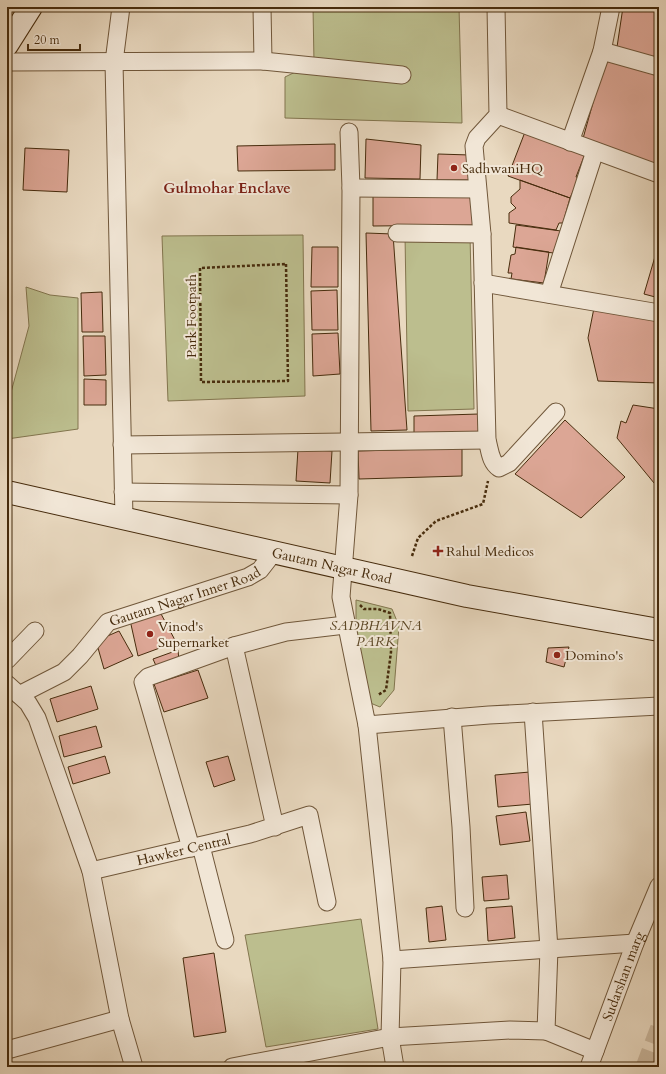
<svg xmlns="http://www.w3.org/2000/svg" width="666" height="1074" viewBox="0 0 666 1074" font-family="Cardo,serif">
<style>
.green{fill:#bcbe8e;stroke:#82754e}
.building{fill:#dca695;stroke:#472c0d}
.lines{fill:none;stroke-linecap:round;stroke-linejoin:round}
.street-tunnel{stroke:#c9b69c;stroke-width:17;stroke-dasharray:17 8;stroke-linecap:butt}
.street-casing{stroke:#70573a;stroke-width:19}
.secondary-casing{stroke:#472c0d;stroke-width:24}
.path{stroke:#472c0d;stroke-width:2.5;stroke-dasharray:3 2;stroke-linecap:butt}
.street{stroke:#f1e6d6;stroke-width:17}
.secondary{stroke:#f1e6d6;stroke-width:22}
.poi-dot{fill:#8f2418;stroke:#f1e6d6;stroke-width:1.5}
.labels{text-anchor:middle;dominant-baseline:central;stroke-width:4;stroke-linejoin:round;paint-order:stroke}
.poi-label{font-size:14px;fill:#472c0d;stroke:#f1e6d6;text-anchor:start}
.street-label{font-size:14px;fill:#472c0d;stroke:#f1e6d6}
.park-label{font-size:14px;font-style:italic;fill:#5e4927;stroke:#f1e6d6}
.neighbourhood-label{font-size:15px;font-weight:bold;fill:#7a1f14;stroke:#f1e6d6}
</style>
<rect width="100%" height="100%" fill="#e9d9c0"/>
<filter id="stains"><feTurbulence type="fractalNoise" baseFrequency=".005" numOctaves="4"/><feColorMatrix values="0 0 0 0 .2 0 0 0 0 .09 0 0 0 0 .02 0 0 0 .5 -.17"/></filter>
<radialGradient id="worn" r=".72"><stop offset=".6" stop-color="#630" stop-opacity="0"/><stop offset="1" stop-color="#630" stop-opacity=".3"/></radialGradient>
<!-- green -->
<path class="green" d="M313,7h146l3,116 -177,-5v-41l29,-14z
M303,235l2,161 -137,5 -6,-165z
M470,235l4,174 -66,2 -3,-175z
M26,287l24,8 28,3v131l-71,10v-24l3,-19 19,-70z
M356,600l36,9 7,17 -5,64 -14,17 -24,-10z
M361,919l17,110 -112,18 -21,-112z"/>
<!-- building -->
<path class="building" d="M623,7h36v53l-42,-13z
M606,56l53,17v95l-77,-26z
M525,132l60,22 -9,23 3,1 -9,20 -62,-22z
M366,139l55,6 -1,34 -55,-1z
M335,144v26l-97,1 -1,-25z
M25,148l44,2 -2,42 -44,-2z
M438,154l32,1 1,25h-34z
M520,180l50,18 -7,25h-4l-3,7 -47,-7v-10l7,-5 -5,-5v-6l9,-8z
M473,194l2,31 -102,1v-30z
M516,225l45,6 -8,22 -40,-6z
M366,233l27,1 14,196 -36,1z
M659,243v55l-15,-4z
M312,247h26v40h-27z
M516,247l33,5 -5,31 -33,-4 1,-6h-4l3,-18 4,-1z
M337,290l1,40h-26l-1,-39z
M102,292l1,40h-21l-1,-39z
M595,303l64,15v65l-61,-2 -10,-43z
M338,333l2,41 -27,2 -1,-42z
M83,336h22l1,39 -22,1z
M84,379l22,1v25h-22z
M633,405l26,4v80l-42,-51 4,-17 5,2z
M479,414v19l-65,1v-18z
M565,420l60,57 -44,41 -66,-44z
M462,448v28l-103,3 -1,-28z
M298,449l34,2 -2,32 -34,-2z
M160,612l16,30 -38,14 -8,-36z
M119,631l14,25 -29,13 -8,-28z
M569,647l-5,20 -18,-5 2,-14z
M178,650l1,11 -22,7 -4,-9z
M198,670l10,28 -44,14 -10,-28z
M91,686l7,23 -41,13 -7,-23z
M96,726l6,21 -38,10 -5,-21z
M105,756l5,17 -37,11 -5,-17z
M228,756l7,24 -21,7 -8,-25z
M530,772l3,32 -35,3 -3,-32z
M526,812l4,29 -30,4 -4,-29z
M507,875l2,24 -25,2 -2,-24z
M442,906l4,34 -17,2 -3,-34z
M512,906l3,32 -27,3 -2,-33z
M214,953l12,79 -32,5 -11,-79z"/>
<g class="lines">
<!-- street-tunnel -->
<path class="street-tunnel" d="M644,1067l15,-40"/>
<!-- street casing -->
<g class="street-casing">
<g id="street">
<path d="M121,7l-7,55 10,456"/>
<path d="M262,7l1,54"/>
<path d="M496,7l2,108 -21,23 -3,8 8,88 5,206c3,10 3,22 12,28l10,-5 47,-51"/>
<path d="M602,51l57,16"/>
<path d="M7,62l256,-1 139,14"/>
<path d="M498,115l161,59"/>
<path d="M349,132l2,56 -2,307 -8,102 26,128 122,-10 170,-9"/>
<path d="M570,142l32,-91 9,-44"/>
<path d="M351,188l126,1"/>
<path d="M397,233l85,1"/>
<path d="M483,283l176,30"/>
<path d="M549,294l46,-143"/>
<path d="M122,445l365,-5"/>
<path d="M123,492l226,3"/>
<path d="M234,646l41,181"/>
<path d="M7,660l28,-29"/>
<path d="M7,684l21,19 9,15 54,153 29,148 14,48"/>
<path id="s1" d="M19,695l45,-23 16,-16 28,-34 140,-45 12,-7 14,-18"/>
<path d="M533,712l16,237 -3,82 49,20"/>
<path d="M452,717l9,110 4,81"/>
<path d="M367,725l25,235 -2,77 5,30"/>
<path d="M201,846l24,94"/>
<path d="M191,848l-48,-166 5,-5 86,-31 52,-14 59,-7"/>
<path id="s2" d="M91,871l159,-37 59,-19 18,87"/>
<path d="M392,960l243,-17"/>
<path d="M7,1050l113,-31"/>
<path d="M232,1067l158,-30 120,-7 36,1"/>
<path id="s3" d="M589,1067l46,-124 24,-57"/>
</g>
</g>
<!-- secondary casing -->
<g class="secondary-casing">
<g id="secondary">
<path d="M7,45l24,-38"/>
<path id="s4" d="M7,492l460,104 192,34"/>
</g>
</g>
<!-- path -->
<path class="path" d="M286,264l2,117 -87,1 -1,-114z
M412,556l6,-18 18,-17 47,-17 5,-23
M360,605l4,4h14l12,4 1,39 -5,38 -8,5"/>
<!-- street -->
<use href="#street" class="street"/>
<!-- secondary -->
<use href="#secondary" class="secondary"/>
</g>
<!-- markers -->
<g class="poi-dot">
<circle cx="454" cy="168" r="4"/>
<path d="M436 545h4v4h4v4h-4v4h-4v-4h-4v-4h4z"/>
<circle cx="150" cy="634" r="4"/>
<circle cx="557" cy="655" r="4"/>
</g>
<g class="labels">
<!-- poi labels -->
<g class="poi-label">
<text x="462" y="168">SadhwaniHQ</text>
<text x="446" y="551">Rahul Medicos</text>
<text x="158" y="626">Vinod's<tspan x="158" dy="16">Supernarket</tspan></text>
<text x="565" y="655">Domino's</text>
</g>
<!-- street labels -->
<g class="street-label">
<text transform="translate(191 316) rotate(-90)">Park Footpath</text>
<text stroke="none"><textPath href="#s4" startOffset="333">Gautam Nagar Road</textPath></text>
<text stroke="none"><textPath href="#s1" startOffset="198">Gautam Nagar Inner Road</textPath></text>
<text stroke="none"><textPath href="#s2" startOffset="95">Hawker Central</textPath></text>
<text stroke="none"><textPath href="#s3" startOffset="97">Sudarshan marg</textPath></text>
</g>
<!-- park labels -->
<g class="park-label">
<text x="376" y="625">SADBHAVNA<tspan x="376" dy="16">PARK</tspan></text>
</g>
<!-- neighbourhood labels -->
<g class="neighbourhood-label">
<text x="227" y="188">Gulmohar Enclave</text>
</g>
</g>
<!-- margin -->
<rect width="666" height="1074" fill="none" stroke="#e9d9c0" stroke-width="24"/>
<rect x="8" y="8" width="650" height="1058" fill="none" stroke="#472c0d" stroke-width="2"/>
<rect x="12" y="12" width="642" height="1050" fill="none" stroke="#472c0d"/>
<!-- scale -->
<path d="M28 44v6h52v-6" fill="none" stroke="#472c0d" stroke-width="2"/>
<text x="34" y="44" font-size="12" fill="#472c0d" stroke="#f1e6d6" stroke-width="3" paint-order="stroke">20 m</text>
<rect width="100%" height="100%" filter="url(#stains)"/>
<rect width="100%" height="100%" fill="url(#worn)"/>
</svg>
